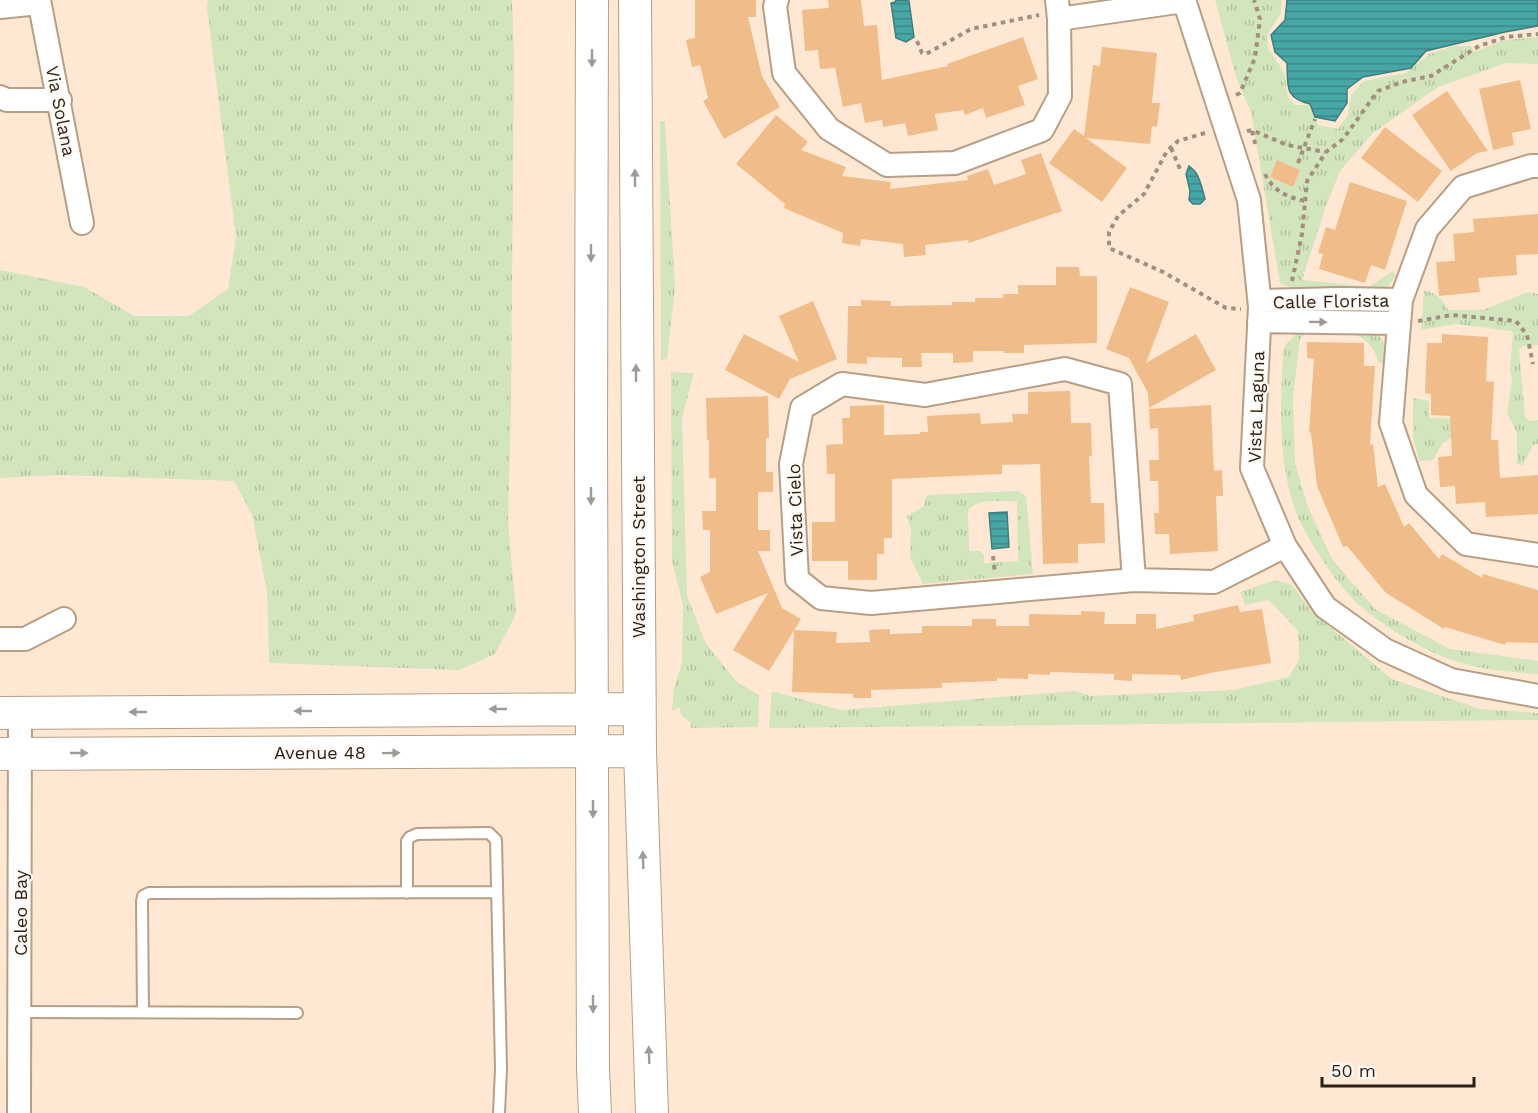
<svg xmlns="http://www.w3.org/2000/svg" width="1538" height="1113" viewBox="0 0 1538 1113" font-family="'Work Sans',sans-serif">
<style>
.grass{fill:url(#grass-tufts);fill-rule:evenodd}
.water{fill:url(#water-rules);stroke:#3e7e7c;stroke-width:1.5}
.building{fill:#f0bc89}
.lines{fill:none;stroke-linecap:round;stroke-linejoin:round}
.service-casing{stroke:#b89e85;stroke-width:14}
.minor-casing{stroke:#b89e85;stroke-width:26}
.secondary-casing{stroke:#b89e85;stroke-width:34}
.path{stroke:#a19080;stroke-width:4;stroke-dasharray:4.5 4.5;stroke-linecap:butt}
.service{stroke:#fff;stroke-width:10}
.minor{stroke:#fff;stroke-width:22}
.secondary{stroke:#fff;stroke-width:32}
.oneway{fill:#9f9a96}
.labels{text-anchor:middle;dominant-baseline:central;stroke-width:4.5;stroke-linejoin:round;paint-order:stroke}
.street-label{font-size:18px;fill:#2a1f16;stroke:#fef9f3}
</style>
<defs>
<pattern id="grass-tufts" width="24" height="20" patternUnits="userSpaceOnUse" patternTransform="scale(1.5)"><rect width="24" height="20" fill="#d2e5bc"/><path d="M3 7l-1-3M5 7V3M7 7l1-3M15 17l-1-3M17 17v-4M19 17l1-3" fill="none" stroke="#b4c4a1"/></pattern>
<pattern id="water-rules" width="6" height="5" patternUnits="userSpaceOnUse" patternTransform="scale(1.5)"><rect width="6" height="5" fill="#47a7a7"/><path d="M0 2.5h6" fill="none" stroke="#3b8787"/></pattern>
</defs>
<rect width="100%" height="100%" fill="#ffe8d3"/>
<!-- grass -->
<path class="grass" d="M208,0h304l2,57 -3,348 -3,116 8,93 -21,40 -36,16 -190,-7 -2,-72 -15,-76 -18,-34 -175,-6 -59,3v-208l84,17 51,29h54l39,-27 8,-51 -29,-230z
M1215,0h67l-1,13 -14,22 1,13 16,24 4,25 7,8h14l9,20 20,4 10,-14 3,-20 13,-14 42,-8 23,-19 25,-8h17l3,6 31,-12 33,-3v27l-32,-1 -68,24 -65,46 -33,38 -14,35 -24,74 67,7 24,-16 3,4 -12,17 -88,-2 -16,-7 -29,-171 -14,-32zM1277,160l23,10 -7,17 -23,-10z
M660,121h5l10,166 -8,72 -6,1z
M1424,291c12,0 20,10 24,19h35l45,-18 10,2v51l-14,1 -5,3 6,68 4,4 9,-1v24l-5,1 -10,21 -6,-2v-31l-10,-20 5,-33 -2,-11 3,-36 -2,-2 -56,-7 -34,6z
M1366,329c20,8 20,14 20,34h-7c-13,-38 -38,-30 -72,-32l-7,8 -7,59 2,65 13,44 24,52 43,50 75,40 88,12v13c-31,-2 -64,-5 -94,-17 -28,-11 -63,-33 -85,-52 -22,-20 -57,-72 -65,-99 -17,-51 -13,-101 -11,-154l2,-7 10,-10 -2,-4z
M671,372l23,1 -12,45 5,178 19,48 31,38 22,13 -1,32 -67,1v-5l-10,-8 -1,-7 -8,2 2,-21 8,-27 1,-57 -11,-44z
M1413,398l16,3v17l31,1 -6,17 -12,8 -9,16 -14,1 -6,-25z
M1018,491l8,5 7,78 -110,10 -13,-27 1,-27 -4,-14 17,-10 3,-11zM1013,501l4,1 1,59 -34,2v-8l-4,-4h-11l-1,-41c10,-12 30,-8 45,-9z
M1276,580l16,5 20,27 80,67 88,30 58,4v7l-769,8 3,-37 68,19 235,-19 16,5 142,-6 56,-13 10,-18 -1,-28 -29,-31 -24,5 -5,-13z"/>
<!-- water -->
<path class="water" d="M896,0l13,1 5,36 -8,5 -10,-4 -5,-35 4,-1z
M1287,0h251v26l-33,6 -79,19 -15,17 -48,9 -16,12v14l-12,18 -20,-4 -5,-13c-26,-6 -22,-18 -23,-41l-12,-11 -4,-17 14,-15z
M1189,166c2,2 5,4 7,7 3,4 8,22 9,26l-5,5h-7l-4,-4 1,-9 -4,-17z
M1007,512l2,35 -17,2 -3,-36z"/>
<!-- building -->
<path class="building" d="M695,0h61v17h-8l14,59 18,31 -56,32 -21,-38 5,-3 -8,-33 -8,2 -6,-27 9,-2z
M828,0h33l3,26 13,-1 5,55 66,-14 -1,-2 76,-27 15,42 -20,7 7,19 -39,13 -3,-10 -18,7 -2,-5 -28,4 3,16 -30,6 -3,-13 -22,4 -1,-7 -17,3 -4,-20 -18,4 -8,-39 -15,1 -2,-19 -13,1 -3,-41 27,-2z
M1102,47l55,6 -5,50h8l-3,24 -5,-1 -2,18 -64,-6 41,30 -25,34 -53,-39 25,-34 10,7 9,-71 7,1z
M1520,80l11,49 -19,4 2,12 -21,5 -14,-61z
M1447,91l41,60 -11,2 -26,18 -39,-56z
M776,115l32,27 -7,8 45,17 -4,9 49,6 -1,7 78,-9 -1,-4 21,-7 6,16 32,-11 -5,-14 20,-7 21,58 -93,32 -1,-3 -43,5 1,10 -22,2 -1,-13 -42,-5 -1,7 -18,-3 1,-10 -59,-25 1,-4 -49,-40z
M1385,127l57,44 -24,31 -57,-44z
M1277,160l23,10 -7,17 -23,-10z
M1350,182l57,19 -22,69 -14,-5 -6,18 -46,-14 4,-15 -5,-1 8,-26 9,3z
M1538,214v40l-22,1 1,20 -39,3 2,14 -41,4 -3,-34 19,-1 -2,-27 21,-2 -1,-13z
M1056,267h23l1,9h17v67l-73,2v8h-20v-2h-31v11l-20,1v-10h-32l1,14h-20v-9l-35,-1v7l-20,-1 1,-57h13v-6l30,1v5l61,-1v-3h23v-4h28v-4h15v-9h38z
M1130,287l39,15 -23,61 50,-29 20,36 -67,38 -1,-15 -19,-35 -23,-9z
M813,301l24,58 -47,20 -11,20 -54,-29 19,-36 55,28 -20,-46z
M1442,334l46,3 -2,44 8,1 -3,58h7l2,38 38,-3v39l-52,3 -1,-15 -29,2 -1,-18 -15,1 -2,-30 14,-1 -2,-40 -19,-1v-21l-6,-1 2,-50h15z
M1307,342l57,1v23h11l-5,79 3,-1 5,43 7,-3 19,43 5,-4 30,36 3,-5 40,24 1,-4 55,16v53l-32,-1 -1,3 -60,-18 -1,2 -58,-36 -39,-47 -4,1 -26,-61 -6,-53 -2,-1 5,-73 -7,-1z
M1070,391l1,32h20l1,33h-3l2,47h13l1,40 -27,1v19l-35,1 -3,-100 -38,1v9l-110,5v59h-8v16h-7v26h-29v-19h-36v-39h23v-48h-8l-1,-29 17,-1 -1,-26h8v-12l34,-1v30l36,-1v-2h8l-1,-16 53,-3 1,11 32,-2 -1,-8h16v-22z
M768,396l1,42h-3v34h7v20h-15v38h12v21h-12l24,57 19,11 -32,52 -36,-21 35,-57 -52,21 -16,-37 10,-5v-42h-7l-1,-19h14v-33h-7v-38h-2l-1,-42z
M1211,405l3,66 8,-1 1,26h-7l2,55 -48,3 -1,-20h-14l-1,-21h5l-1,-32h-8l-1,-21h10l-1,-32 -8,1 -1,-20z
M1238,605l2,7 22,-3 9,54 -61,10 -29,7 -1,-5 -48,-1v7l-18,-1v-6l-64,-2v3l-22,-1v5l-31,-1v3l-55,2v5l-71,2v8h-18v-4l-61,-2 2,-62 43,2 -1,11 34,-1 -1,-12 21,-1v5l32,-1v-7h50v-7h24v7h33v-12l52,1v-4l24,1 -1,12h32v-10h20v15l38,-8 -1,-6z"/>
<g class="lines">
<!-- service casing -->
<g class="service-casing">
<path id="service" d="M407,893v-52l3,-4 7,-3 72,-1 7,7 5,229 -2,44
M19,1012l278,1
M143,1012l-1,-111 1,-5 6,-3 348,-1"/>
</g>
<!-- minor casing -->
<g class="minor-casing">
<path id="minor" d="M39,0l43,223
M777,0l-2,6 9,67 45,56 58,36 68,-2 87,-33 18,-34 -1,-77 -2,-19
M1184,0l65,200 11,107 -8,161 33,78 40,61 60,43 66,30 87,16
M0,7l39,-4
M1059,19l125,-18
M0,97l7,3h53
M1538,166h-7l-68,21 -36,42 -26,71 -10,123 25,72 50,49 72,11
M1260,301l80,-2 61,1
M1259,321l140,2
M1065,369l55,15 14,196 -263,23 -50,-5 -24,-19 -6,-115 11,-56 40,-24 83,11z
M1134,580l80,2 71,-36
M0,639h25l39,-20
M19,1113l1,-400"/>
</g>
<!-- secondary casing -->
<g class="secondary-casing">
<path id="secondary" d="M592,0l-1,438 2,631 2,44
M635,0l5,751 12,362
M0,713l639,-4
M0,754l640,-3"/>
</g>
<!-- path -->
<path class="path" d="M917,41l5,12 4,1 45,-25 68,-14
M1236,95l4,-2 15,-35 5,-39 -6,-19
M1247,131l5,-1 35,15 38,7
M1252,131l4,16
M1205,133l-27,8 -11,10 -23,43 -26,22 -9,16v16l54,24 63,36 15,1
M1171,148l9,21
M1298,163l17,-44
M1265,174c8,17 23,24 41,27
M1292,281l10,-47 5,-53 19,-29 17,-13 35,-48 24,-9 29,-6 48,-30 27,-9 32,-3
M1418,321l34,-6 64,6 11,14 6,29
M993,556l2,17"/>
<!-- service -->
<use href="#service" class="service"/>
<!-- minor -->
<use href="#minor" class="minor"/>
<!-- secondary -->
<use href="#secondary" class="secondary"/>
</g>
<!-- one-way arrows -->
<defs><path id="oneway-solid" d="M-6-.8H1V-3.2L6.5 0L1 3.2V.8H-6Z" transform="scale(1.5)"/></defs>
<g class="oneway">
<use href="#oneway-solid" transform="translate(592 58) rotate(90)"/>
<use href="#oneway-solid" transform="translate(635 178) rotate(-90)"/>
<use href="#oneway-solid" transform="translate(591 253) rotate(90)"/>
<use href="#oneway-solid" transform="translate(1318 322) rotate(1)"/>
<use href="#oneway-solid" transform="translate(636 373) rotate(-90)"/>
<use href="#oneway-solid" transform="translate(591 496) rotate(90)"/>
<use href="#oneway-solid" transform="translate(498 709) rotate(180)"/>
<use href="#oneway-solid" transform="translate(303 711) rotate(180)"/>
<use href="#oneway-solid" transform="translate(138 712) rotate(180)"/>
<use href="#oneway-solid" transform="translate(79 753)"/>
<use href="#oneway-solid" transform="translate(391 753) rotate(-1)"/>
<use href="#oneway-solid" transform="translate(593 809) rotate(90)"/>
<use href="#oneway-solid" transform="translate(643 860) rotate(-92)"/>
<use href="#oneway-solid" transform="translate(593 1004) rotate(90)"/>
<use href="#oneway-solid" transform="translate(649 1055) rotate(-92)"/>
</g>
<g class="labels">
<!-- street labels -->
<g class="street-label">
<text transform="translate(61 111) rotate(79)">Via Solana</text>
<text transform="translate(1331 301) rotate(-1)">Calle Florista</text>
<text transform="translate(1256 407) rotate(-88)">Vista Laguna</text>
<text transform="translate(795 510) rotate(-92)">Vista Cielo</text>
<text transform="translate(638 557) rotate(-90)">Washington Street</text>
<text x="320" y="752">Avenue 48</text>
<text transform="translate(20 913) rotate(-90)">Caleo Bay</text>
</g>
</g>
<!-- scale -->
<path d="M1322 1077v9h152v-9" fill="none" stroke="#2a1f16" stroke-width="3"/>
<text x="1331" y="1077" font-size="18" fill="#2a1f16" stroke="#fef9f3" stroke-width="4.5" paint-order="stroke">50 m</text>
</svg>
